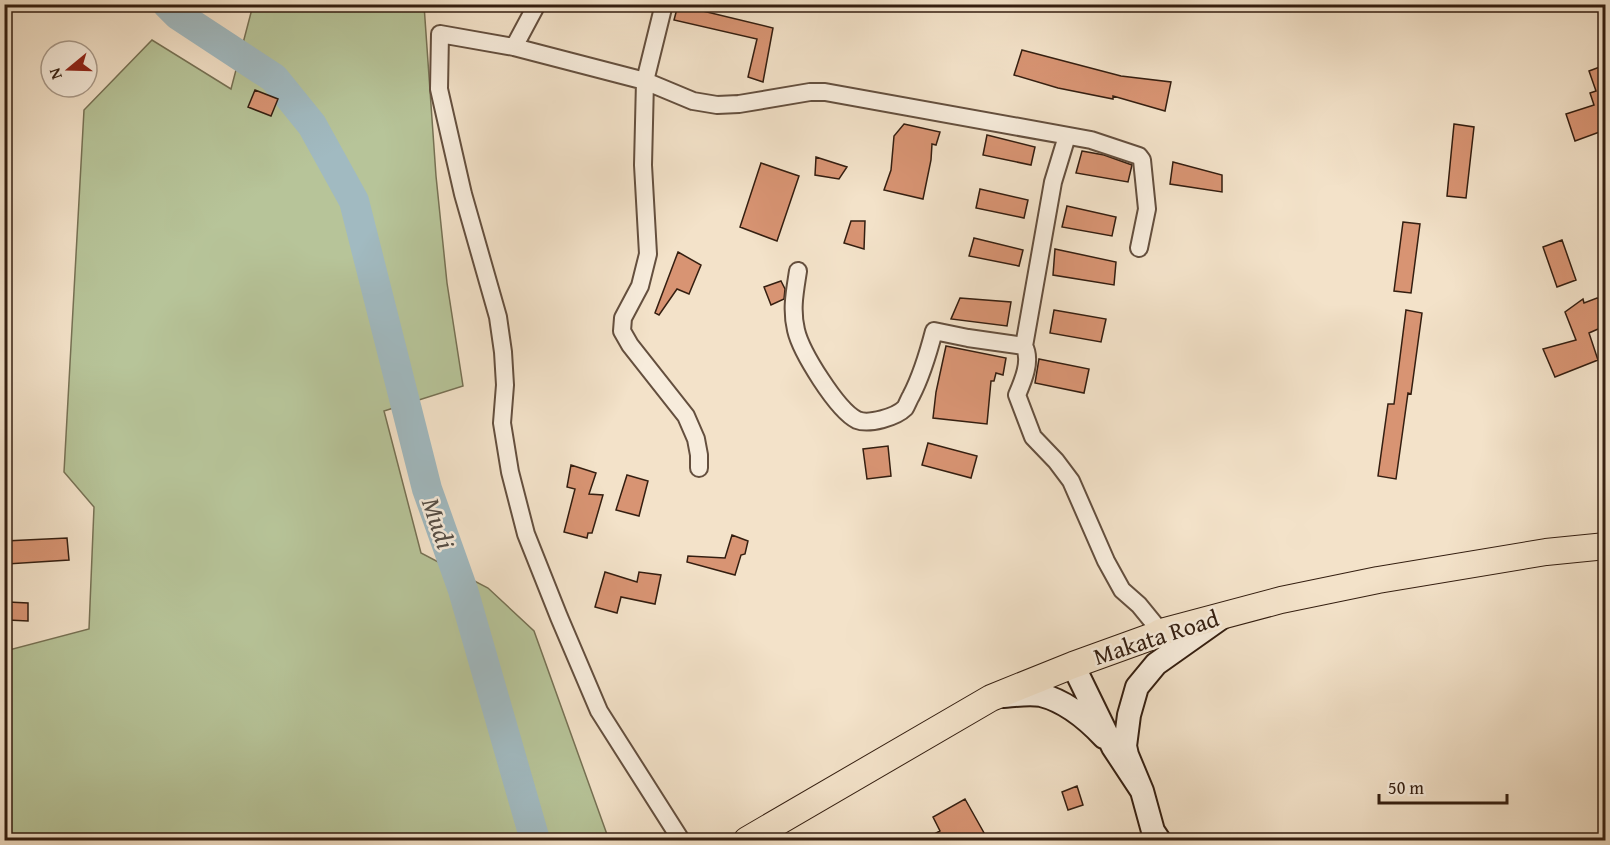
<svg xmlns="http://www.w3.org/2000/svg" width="1610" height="845" viewBox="0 0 1610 845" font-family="'Gentium Book Plus',serif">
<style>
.green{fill:#b7c499;stroke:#767154;stroke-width:1.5}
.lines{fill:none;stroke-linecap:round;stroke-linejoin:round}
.river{stroke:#a1bac1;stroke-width:30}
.building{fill:#d89473;stroke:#341e10;stroke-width:1.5}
.minor-casing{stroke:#644f3e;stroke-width:20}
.secondary-casing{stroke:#341e10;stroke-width:26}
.primary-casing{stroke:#341e10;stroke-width:28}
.minor{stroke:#f7ecdc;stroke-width:16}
.secondary{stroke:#f7ecdc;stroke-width:22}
.primary{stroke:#f3e2c9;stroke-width:26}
.labels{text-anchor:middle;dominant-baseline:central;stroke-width:5;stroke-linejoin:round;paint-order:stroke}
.street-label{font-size:24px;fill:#341e10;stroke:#f7ecdc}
.water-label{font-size:26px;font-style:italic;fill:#554d45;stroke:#f7ecdc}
</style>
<rect width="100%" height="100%" fill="#f3e2c9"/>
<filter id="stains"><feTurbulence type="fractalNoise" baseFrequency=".00333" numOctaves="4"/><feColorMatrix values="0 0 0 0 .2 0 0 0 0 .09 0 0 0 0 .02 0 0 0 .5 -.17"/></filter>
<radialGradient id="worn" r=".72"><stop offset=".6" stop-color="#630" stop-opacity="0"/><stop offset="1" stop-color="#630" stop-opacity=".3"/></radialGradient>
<!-- green -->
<path class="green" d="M253,5h171l12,171 11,107 16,103 -79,25 37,142 67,35 46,43 75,209h-604v-189l84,-22 5,-122 -30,-35 20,-362 68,-70 79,49z"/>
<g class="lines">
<!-- river -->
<path class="river" d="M167,4l11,11 96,63 38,47 42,76 73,288 36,101 72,250"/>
</g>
<!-- building -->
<path class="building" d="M678,5l95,23 -10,54 -15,-5 9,-38 -83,-19z
M1022,50l99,26 50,6 -6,29 -52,-15v3l-55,-11 -44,-13z
M1605,65v65l-30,11 -9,-27 28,-9 -4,-12 6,-2 -7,-20z
M255,90l23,9 -7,17 -23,-9z
M904,124l36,8 -4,13 -4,-1 -1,16 -8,39 -39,-9 7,-20 3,-34z
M1454,124l20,3 -8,71 -19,-2z
M987,135l48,12 -4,18 -48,-10z
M1082,151l22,4 28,10 -4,17 -52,-9z
M816,157l31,10 -8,12 -24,-4z
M1173,162l49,13v17l-52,-8z
M761,163l38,13 -22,65 -37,-14z
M980,189l48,11 -4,18 -48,-10z
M1067,206l49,11 -4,19 -50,-9z
M851,221h14l-1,28 -20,-6z
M1403,222l17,2 -9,69 -17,-2z
M974,238l49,12 -4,16 -50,-10z
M1562,240l14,40 -19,7 -14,-40z
M1055,249l61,13 -2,23 -61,-10z
M678,252l23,13 -12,29 -12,-5 -18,26 -4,-2z
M781,281l4,8 -1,10 -13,6 -7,-18z
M960,298l51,4 -4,24 -56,-7z
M1597,298l8,3v25l-16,7 9,27 -43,17 -12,-28 33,-9 -11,-28 18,-13 1,4z
M1054,310l52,9 -5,23 -51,-9z
M1406,310l16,3 -11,81 -3,-1 -12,86 -18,-3 10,-72h6z
M946,346l60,12 -3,17 -7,-2 -2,8h-3l-4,43 -54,-6 3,-26z
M1039,359l50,10 -5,24 -49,-10z
M928,443l49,13 -6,22 -49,-13z
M888,446l3,30 -24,3 -4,-30z
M571,465l25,8 -7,21 14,1 -11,38h-4l-1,5 -23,-6 11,-43 -8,-2z
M627,475l21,6 -9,35 -23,-6z
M732,535l16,6 -3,13 -4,1 -6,20 -48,-13 1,-6 37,2z
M67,538l2,22 -62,4 -2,-23z
M605,572l32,10 2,-10 22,3 -6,29 -34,-7 -4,16 -22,-6z
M8,602l20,1v18l-20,-1z
M1077,786l6,19 -15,5 -6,-18z
M965,799l23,41h-65l17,-9 -7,-14z"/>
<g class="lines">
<!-- minor casing -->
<g class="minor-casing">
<path id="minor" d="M664,4l-19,77 -2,84 5,89 -8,32 -17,32 -1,13 8,14 56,71 10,23 3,16v13
M514,47l23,-43
M1067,136l-14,46 -29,164c8,14 -1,35 -7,49l16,42 23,24 15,20 35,80 16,29 17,15 22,27
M798,271c-3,20 -7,38 -2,59 5,22 41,80 61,90 12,5 39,-3 48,-12 2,-3 4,-9 6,-12 11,-21 17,-42 23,-65l34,7 56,8
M681,840l-82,-129 -40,-94 -33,-83 -16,-62 -8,-49 3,-38 -2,-33 -5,-35 -35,-123 -24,-105 1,-55 74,13 131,34 48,20 24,4 22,-1 71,-12h15l266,48 48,16 3,4 5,49 -8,39"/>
</g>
<!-- secondary casing -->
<g class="secondary-casing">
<path id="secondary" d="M1073,665l40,82 29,44 11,40 6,9
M1003,696c13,-1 26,-3 38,-1 24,6 47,25 63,42
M1142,791l-15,-36 -2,-9 4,-31 8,-28 19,-23 65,-46"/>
</g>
<!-- primary casing -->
<g class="primary-casing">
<path id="primary" d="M747,840l244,-142 82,-33 83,-30 5,-3 120,-32 97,-20 168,-28 60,-6"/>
</g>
<!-- minor -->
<use href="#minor" class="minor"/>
<!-- secondary -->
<use href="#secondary" class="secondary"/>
<!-- primary -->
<use href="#primary" class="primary"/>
</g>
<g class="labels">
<!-- street labels -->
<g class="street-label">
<text transform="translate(1156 637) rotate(-18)">Makata Road</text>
</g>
<!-- water labels -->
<g class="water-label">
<text transform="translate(439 523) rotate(71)">Mudi</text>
</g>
</g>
<!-- margin -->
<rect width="1610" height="845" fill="none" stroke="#f3e2c9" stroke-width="24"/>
<rect x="6" y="6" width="1598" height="833" fill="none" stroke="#341e10" stroke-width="3"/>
<rect x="12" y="12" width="1586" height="821" fill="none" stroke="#341e10" stroke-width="1.5"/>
<!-- north arrow -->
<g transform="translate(69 69) rotate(251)"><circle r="28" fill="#f7ecdc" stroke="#a99a8a" stroke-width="1.5"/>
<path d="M0-4.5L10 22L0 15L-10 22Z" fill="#8f2418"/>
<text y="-9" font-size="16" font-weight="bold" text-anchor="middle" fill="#341e10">N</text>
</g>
<!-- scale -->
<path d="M1379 794v9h128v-9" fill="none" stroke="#341e10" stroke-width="3"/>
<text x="1388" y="794" font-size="18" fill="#341e10" stroke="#f7ecdc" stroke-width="4.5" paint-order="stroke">50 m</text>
<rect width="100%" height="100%" filter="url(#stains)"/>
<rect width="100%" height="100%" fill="url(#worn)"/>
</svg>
